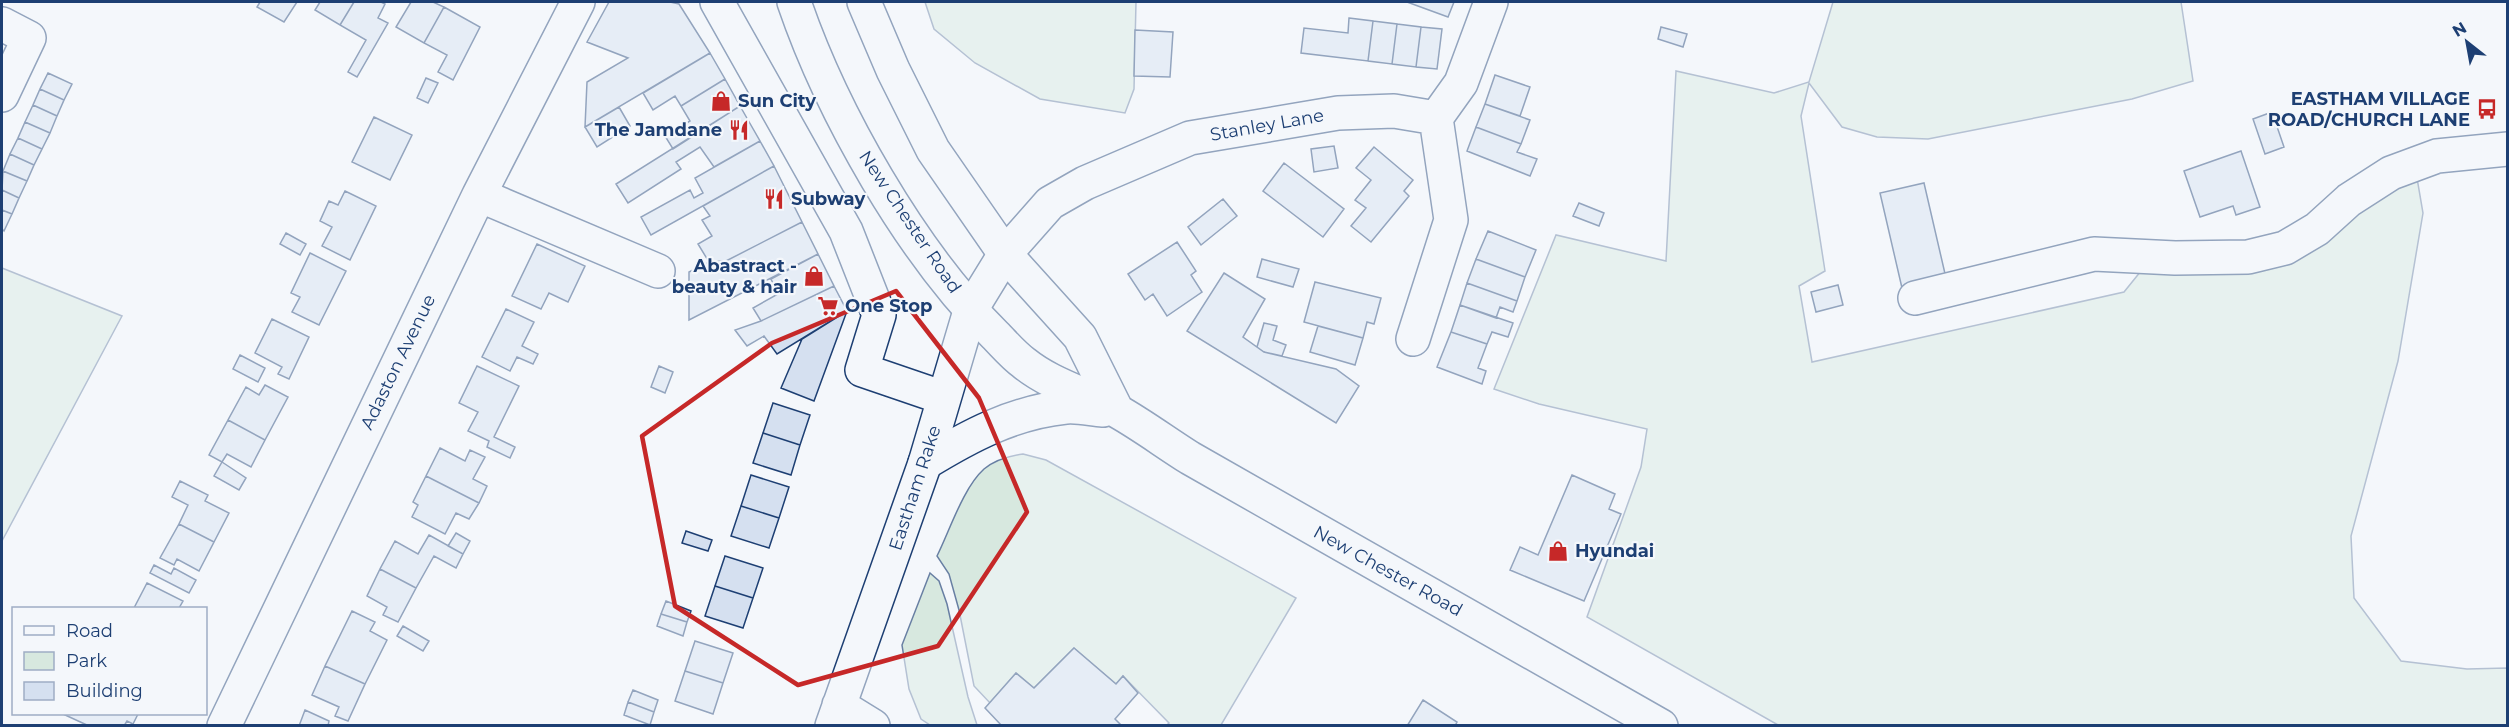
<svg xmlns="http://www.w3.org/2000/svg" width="2509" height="727" viewBox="0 0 2509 727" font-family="Montserrat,sans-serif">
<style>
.green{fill:#d7e8df;stroke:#687fa3;stroke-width:1.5}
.building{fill:#d5e0f0;stroke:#1d3f73;stroke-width:1.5}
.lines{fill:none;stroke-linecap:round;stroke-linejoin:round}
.minor-casing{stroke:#1d3f73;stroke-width:36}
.highway-casing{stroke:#1d3f73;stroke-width:36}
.minor{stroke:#f4f7fb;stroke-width:33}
.highway{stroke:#f4f7fb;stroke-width:33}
.marked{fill:none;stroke:#c62828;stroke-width:4.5;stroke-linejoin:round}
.labels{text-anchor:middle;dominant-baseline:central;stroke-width:4.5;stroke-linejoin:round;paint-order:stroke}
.poi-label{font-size:18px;font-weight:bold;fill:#1d3f73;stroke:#f4f7fb;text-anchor:start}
.street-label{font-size:18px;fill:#1d3f73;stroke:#f4f7fb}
</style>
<rect width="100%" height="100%" fill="#f4f7fb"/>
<!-- green -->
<path class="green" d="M925,2h211l-2,87 -9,24 -85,-14 -65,-36 -41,-34z
M1833,2h348l12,79 -61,18 -204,40 -51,-2 -35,-10 -33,-44 -8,33 24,155 -26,15 13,76 312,-70 21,-26 90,1 117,-53 65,-36 6,35 -25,148 -47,175 3,62 47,63 66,8 40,-1v57h-729l-191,-108 54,-150 6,-38 -108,-25 -45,-15 62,-154 110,26 10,-190 98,22 35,-11z
M2,268l120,48 -120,225z
M1023,454l23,6 250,138 -75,127h-54l2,-2 -46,-47 -7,8 -42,-36 -40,40 -18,-15 -26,30 -16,-17 -15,-76 -10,-36 -12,-18c13,-26 26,-68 47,-87 11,-9 25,-13 39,-15z
M930,573l9,8 8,23 21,93 9,28h-47l-9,-6 -12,-30 -7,-44z"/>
<!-- building -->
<path class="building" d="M260,2h37l-13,20 -27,-15z
M320,2h34l-14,23 -25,-15z
M354,2h27l4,2 -7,14 10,5 -31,54 -9,-5 18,-32 -26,-15z
M411,2h22l11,5 -20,36 -28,-16z
M609,2h61l9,2 31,49 -125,74 2,-45 41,-24 -41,-16z
M1407,2h47l-6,15z
M444,7l36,20 -27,53 -15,-8 9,-17 -23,-12z
M1349,18l24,3 -5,40 -67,-8 3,-25 44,5z
M1373,21l24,3 -5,40 -24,-3z
M1397,24l24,3 -5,40 -24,-3z
M1421,27l21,2 -5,40 -21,-2z
M1661,27l26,7 -4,13 -25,-8z
M1135,30l38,2 -3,45 -36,-1z
M710,53l15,26 -44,27 -6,-10 -22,14 -10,-17z
M48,73l24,11 -8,16 -24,-11z
M1495,75l35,12 -10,29 -35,-12z
M426,78l12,5 -10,20 -11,-5z
M725,79l15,27 -67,43 -8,-13 25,-15 -9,-15z
M40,89l24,11 -7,16 -24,-11z
M1485,104l45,16 -9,24 -45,-17z
M33,105l24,11 -7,17 -25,-11z
M740,106l20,35 -46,26 -14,-20 -24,15 5,7 -53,34 -12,-19z
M619,107l11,19 -33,21 -12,-20z
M2272,112l12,35 -19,7 -12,-35z
M374,117l38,18 -22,45 -38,-18z
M25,122l25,11 -8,16 -24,-11z
M1476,127l45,17 -4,8 20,7 -7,17 -63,-25z
M18,138l24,11 -8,16 -24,-11z
M760,141l14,25 -123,69 -10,-18 49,-27 4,8 9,-5 -8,-15z
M1334,146l4,22 -24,4 -3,-23z
M1374,147l39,33 -9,11 5,5 -38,46 -20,-16 15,-18 -11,-8 16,-20 -15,-12z
M2241,151l19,56 -24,8 -3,-9 -33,11 -16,-46z
M10,154l24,11 -7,16 -24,-10z
M1284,163l60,46 -21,28 -60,-46z
M774,166l28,56 -76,39 -17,1 -11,-18 14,-8 -10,-16 8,-4 -7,-10z
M3,171l24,10 -8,17 -17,-8z
M1924,183l22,95 -44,10 -22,-95z
M2,190l17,8 -7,16 -10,-4z
M345,191l31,15 -26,54 -28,-14 10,-19 -12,-6 9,-20 9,4z
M1223,199l14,17 -36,29 -13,-18z
M1579,203l25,10 -5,13 -26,-10z
M2,210l10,4 -8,17 -2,-2z
M802,222l16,32 -129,66v-48l20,-10 17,-1z
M1488,231l48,19 -11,27 -49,-18z
M286,233l20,11 -6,11 -20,-11z
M1177,242l19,29 -5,4 11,17 -35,24 -14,-22 -8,6 -17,-26z
M537,244l48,22 -17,36 -19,-9 -8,16 -29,-13z
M310,253l36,18 -27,54 -27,-13 8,-15 -9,-4z
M818,254l16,32 -73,35 -8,-13 25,-14 -7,-15z
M1262,259l37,10 -6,18 -36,-10z
M1476,259l49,18 -8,24 -50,-18z
M1224,273l41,26 -22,38 21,15 72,17 23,17 -23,37 -149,-92z
M1315,282l66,16 -7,26 -7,-2 -4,16 -59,-16z
M1467,283l50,18 -4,11 -13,-5 -4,11 -36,-13z
M1838,285l5,20 -27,7 -5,-20z
M834,286l13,25 -70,43 -13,-18 -17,10 -12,-16 26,-9z
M1460,305l53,18 -5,14 -16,-5 -5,12 -36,-12z
M506,309l28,13 -12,24 16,8 -5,10 -16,-7 -7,14 -28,-14z
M847,311l-33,90 -33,-13 21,-49z
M272,319l37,18 -20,42 -11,-5 4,-7 -27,-14z
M1264,323l13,3 -4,14 13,5 -4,11 -18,-4 -7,-5z
M1318,326l45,12 -8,27 -45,-13z
M1451,332l36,12 -9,24 8,3 -4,13 -45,-17z
M240,355l25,13 -7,14 -25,-13z
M477,366l42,20 -25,51 21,10 -5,11 -23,-11 2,-6 -21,-10 10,-19 -19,-9z
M659,366l14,6 -8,21 -14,-6z
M265,385l23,12 -23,43 -37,-20 18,-33 13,8z
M773,403l37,12 -10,30 -37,-12z
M228,420l37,20 -14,27 -24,-13 -5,8 -13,-7z
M763,433l37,12 -9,30 -38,-12z
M440,448l25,13 5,-11 15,7 -12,22 14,7 -8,17 -53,-27z
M222,462l24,16 -7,12 -25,-14z
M751,475l38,12 -10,31 -38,-12z
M1572,475l43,19 -6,15 12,5 -37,87 -74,-31 10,-23 18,8z
M426,476l53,27 -10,16 -13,-6 -11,21 -33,-17 6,-12 -5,-3z
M180,481l28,14 -3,6 24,12 -15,29 -35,-18 9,-19 -16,-8z
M741,506l38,12 -10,30 -38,-12z
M179,524l35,18 -15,29 -22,-12 -3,6 -14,-7z
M686,531l26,9 -4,11 -26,-8z
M456,533l14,8 -7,13 -15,-8z
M429,535l34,19 -7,14 -22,-12 -18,32 -36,-19 15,-28 23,13z
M725,556l38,12 -10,30 -38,-12z
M154,565l17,9 3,-6 22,12 -7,13 -39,-20z
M380,569l36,19 -18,34 -15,-7 4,-8 -20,-11z
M147,583l36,18 -4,7h-45z
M715,586l38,12 -10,30 -38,-12z
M666,601l25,10 -4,11 -26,-8z
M352,611l23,11 -5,9 17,9 -22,44 -40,-18z
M661,614l26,8 -4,14 -26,-10z
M403,626l26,15 -6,10 -26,-15z
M695,641l38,12 -10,30 -38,-12z
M1074,648l42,36 7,-8 15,17 -23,26 7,7h-120l-17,-18 31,-35 18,15z
M325,666l40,18 -17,37 -13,-5 4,-9 -27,-12z
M685,671l38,12 -10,31 -38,-13z
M633,690l25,10 -4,12 -26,-10z
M1423,700l34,22 -2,4h-48z
M628,702l26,10 -4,13 -26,-10z
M305,710l24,11 -1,5h-29z
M63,714h75l-5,10 -6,-3 -3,5h-35z"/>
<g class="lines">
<!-- minor casing -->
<g class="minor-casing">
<path id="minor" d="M717,2l129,229 33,84 -17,55 82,28
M2,24l27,14 -27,57
M479,195l179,76
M1915,298l179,-44 81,4 73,-1 37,-9 32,-19 32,-29 42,-27 46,-17 71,-7
M1413,339l38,-119 -15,-102
M839,705l34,21
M224,726l255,-531 99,-193
M832,726l93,-263 45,-152 35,-57 45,-51 35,-20 105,-45 148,-25 56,-2 42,7 25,-35 30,-81"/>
</g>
<!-- highway casing -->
<g class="highway-casing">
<path id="highway" d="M794,2c38,111 117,250 201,333 9,9 18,20 29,28 27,22 63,31 93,48 25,14 49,32 73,47l471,268
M864,2l29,68 40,80 72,104 75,83 37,74
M925,463c44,-27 89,-51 141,-56 12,-1 25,2 37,3"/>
</g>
<!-- minor -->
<use href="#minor" class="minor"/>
<!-- highway -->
<use href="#highway" class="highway"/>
</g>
<!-- marked area -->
<path d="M0 0H2509V727H0ZM896,291l83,107 48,114 -89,134 -140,39 -123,-79 -33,-170 130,-93z" fill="#f4f7fb" fill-opacity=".55" fill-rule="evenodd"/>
<path class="marked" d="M896,291l83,107 48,114 -89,134 -140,39 -123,-79 -33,-170 130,-93z"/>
<!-- icons -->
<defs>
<g id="shop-bare" transform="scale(1.62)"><path d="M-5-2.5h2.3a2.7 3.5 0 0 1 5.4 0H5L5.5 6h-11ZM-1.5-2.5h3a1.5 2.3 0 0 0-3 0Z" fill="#c62828" stroke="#f4f7fb" stroke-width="2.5" paint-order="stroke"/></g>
<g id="bus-bare" transform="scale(1.62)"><path d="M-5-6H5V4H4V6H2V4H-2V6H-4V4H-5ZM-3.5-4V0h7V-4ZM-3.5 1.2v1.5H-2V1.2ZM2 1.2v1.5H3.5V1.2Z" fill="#c62828" stroke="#f4f7fb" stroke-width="2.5" paint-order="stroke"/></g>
<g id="restaurant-bare" transform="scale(1.62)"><path d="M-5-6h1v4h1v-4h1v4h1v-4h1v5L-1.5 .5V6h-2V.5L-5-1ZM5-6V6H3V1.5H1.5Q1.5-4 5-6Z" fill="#c62828" stroke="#f4f7fb" stroke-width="2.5" paint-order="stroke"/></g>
<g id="supermarket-bare" transform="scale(1.62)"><path d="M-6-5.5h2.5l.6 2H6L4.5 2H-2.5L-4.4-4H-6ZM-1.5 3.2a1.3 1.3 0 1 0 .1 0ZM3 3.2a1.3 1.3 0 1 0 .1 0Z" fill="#c62828" stroke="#f4f7fb" stroke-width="2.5" paint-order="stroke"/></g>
</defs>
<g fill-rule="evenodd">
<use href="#shop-bare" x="721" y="101"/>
<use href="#bus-bare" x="2487" y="109"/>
<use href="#restaurant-bare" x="739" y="130"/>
<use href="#restaurant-bare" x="774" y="199"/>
<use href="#shop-bare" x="814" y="276"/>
<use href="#supermarket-bare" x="828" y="306"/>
<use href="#shop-bare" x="1558" y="551"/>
</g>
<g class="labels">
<!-- poi labels -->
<g class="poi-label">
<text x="2470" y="99" text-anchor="end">EASTHAM VILLAGE<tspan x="2470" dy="21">ROAD/CHURCH LANE</tspan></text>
<text x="738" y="101">Sun City</text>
<text x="722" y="130" text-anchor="end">The Jamdane</text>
<text x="791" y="199">Subway</text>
<text x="797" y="266" text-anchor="end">Abastract -<tspan x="797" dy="21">beauty &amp; hair</tspan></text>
<text x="845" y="306">One Stop</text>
<text x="1575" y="551">Hyundai</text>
</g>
<!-- street labels -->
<g class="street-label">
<text transform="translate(1267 125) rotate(-10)">Stanley Lane</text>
<text transform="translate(910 222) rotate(56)">New Chester Road</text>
<text transform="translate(398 362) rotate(-64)">Adaston Avenue</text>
<text transform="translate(915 488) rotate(-72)">Eastham Rake</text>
<text transform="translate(1388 571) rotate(29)">New Chester Road</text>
</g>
</g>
<!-- border -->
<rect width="2509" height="727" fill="none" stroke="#1d3f73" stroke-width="6"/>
<!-- legend -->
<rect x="12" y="607" width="195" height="108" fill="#f4f7fb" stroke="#9eadc5" stroke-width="1.5"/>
<rect x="24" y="626" width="30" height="9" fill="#f4f7fb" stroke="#9eadc5" stroke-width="1.5"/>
<text x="66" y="637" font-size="18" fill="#1d3f73">Road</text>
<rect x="24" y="652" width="30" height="18" fill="#d7e8df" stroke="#9eadc5" stroke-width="1.5"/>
<text x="66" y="667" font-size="18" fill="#1d3f73">Park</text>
<rect x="24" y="682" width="30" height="18" fill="#d5e0f0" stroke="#9eadc5" stroke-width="1.5"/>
<text x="66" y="697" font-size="18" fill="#1d3f73">Building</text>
<!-- north arrow -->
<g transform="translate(2467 42) rotate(329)" stroke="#f4f7fb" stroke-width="4.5" paint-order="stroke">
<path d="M0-4.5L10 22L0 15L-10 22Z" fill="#1d3f73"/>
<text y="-9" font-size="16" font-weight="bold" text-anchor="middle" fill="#1d3f73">N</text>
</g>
</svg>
